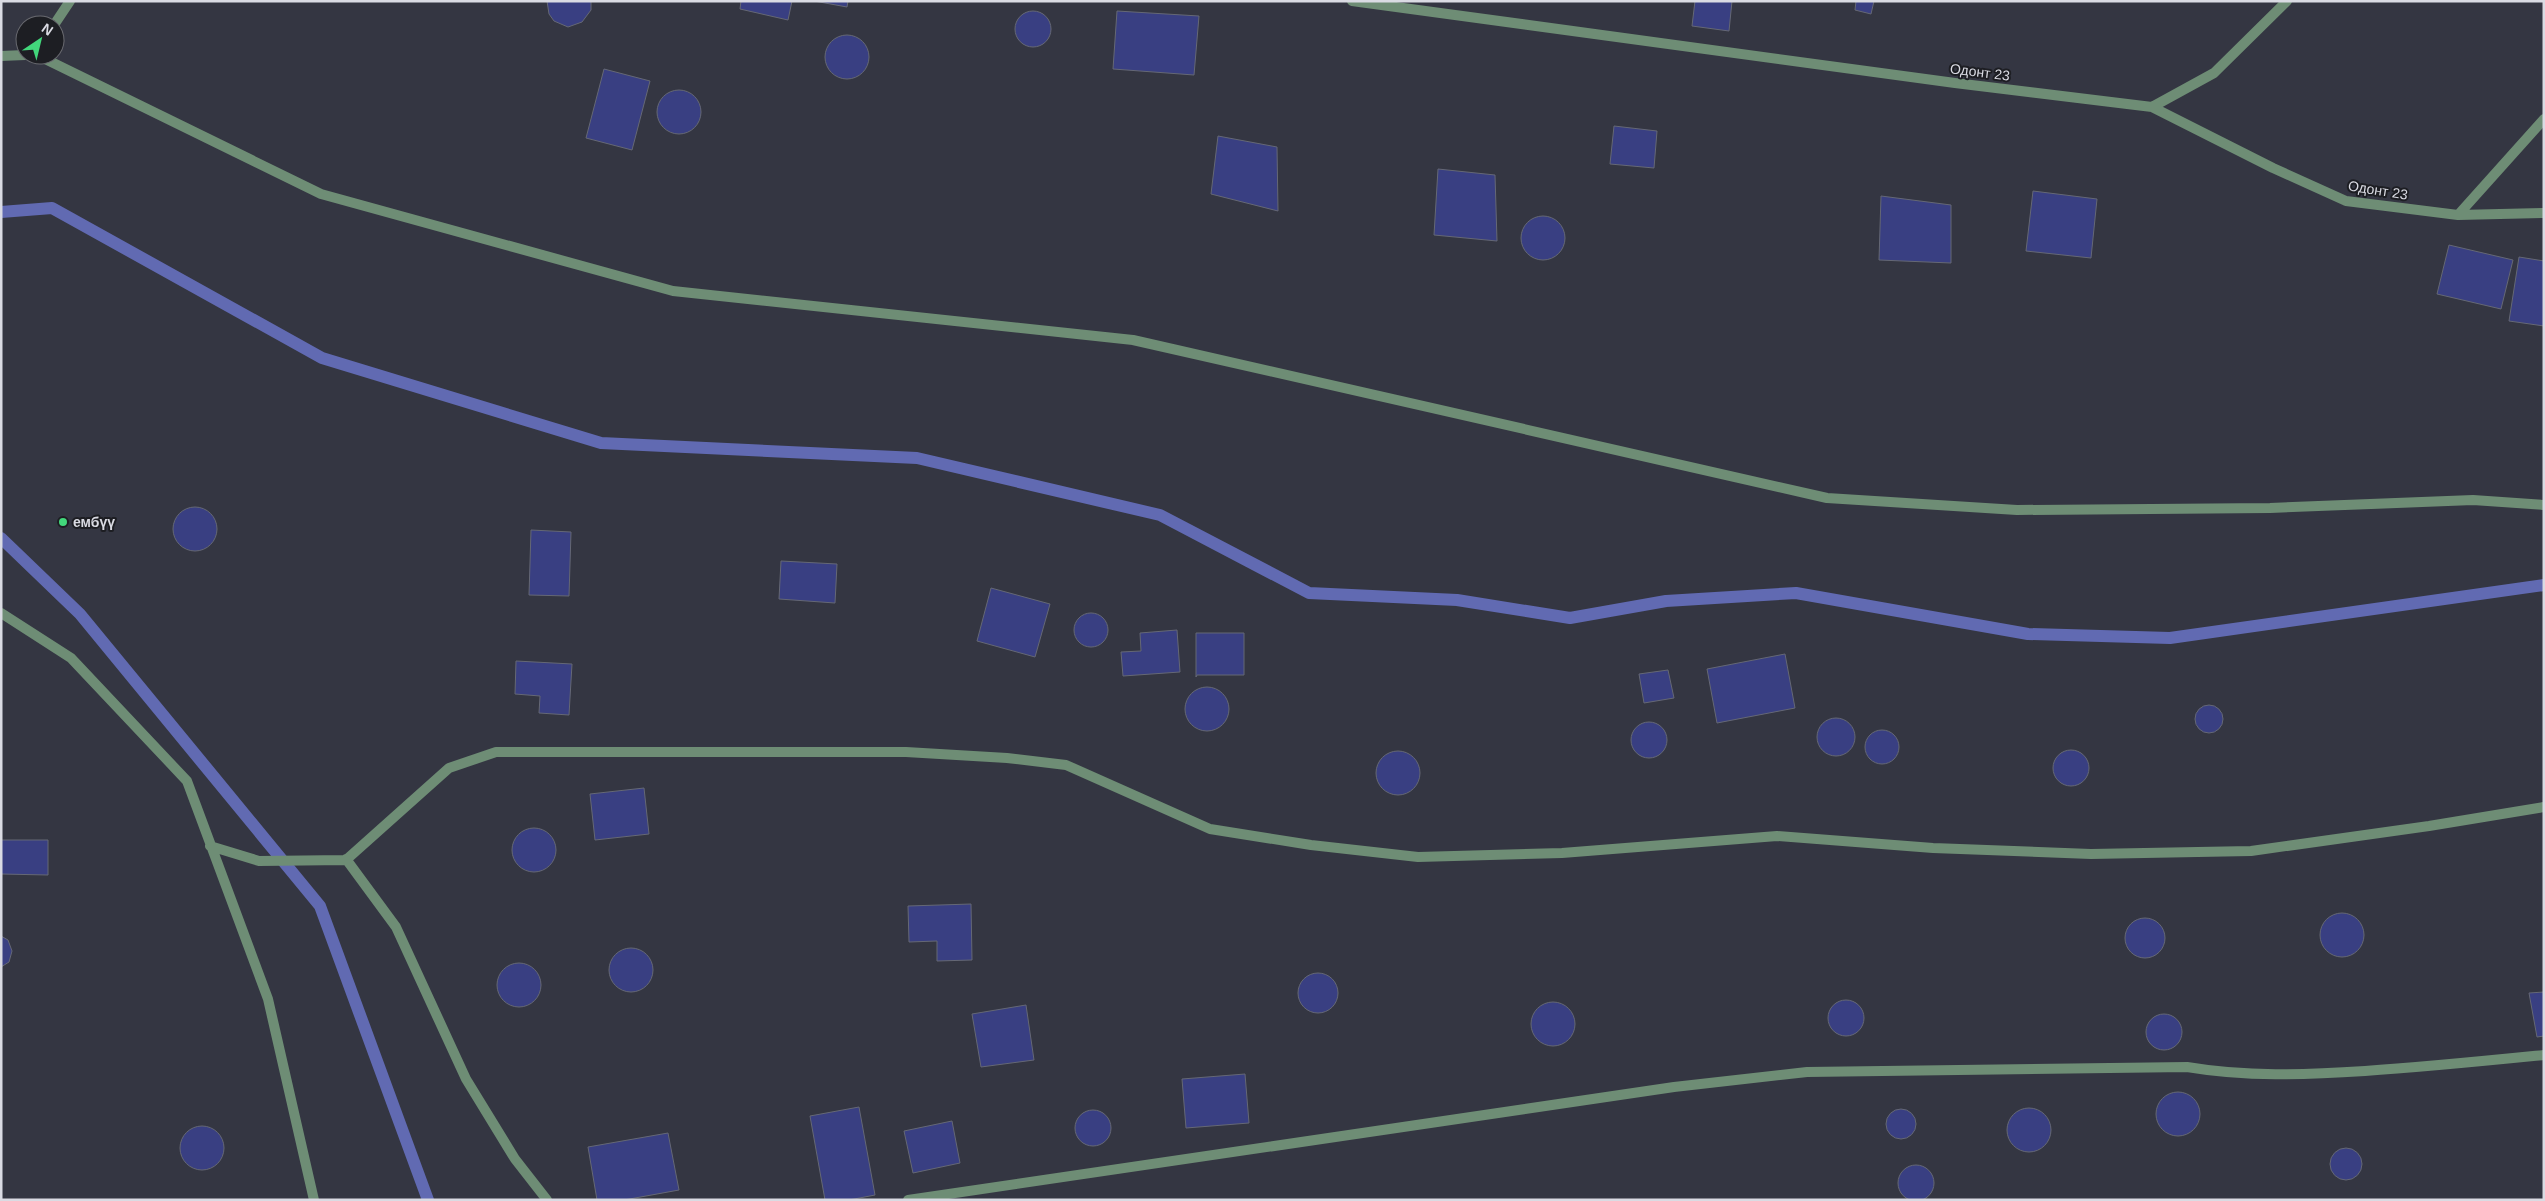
<svg xmlns="http://www.w3.org/2000/svg" width="2545" height="1201" viewBox="0 0 2545 1201" font-family="Helvetica,sans-serif">
<style>
.lines{fill:none;stroke-linecap:round;stroke-linejoin:round}
.stream{stroke:#616ab2;stroke-width:12}
.building{fill:#393f82;stroke:#656875}
.street{stroke:#6e8d75;stroke-width:10}
.poi-dot{fill:#42d77b;stroke:#1d1e23;stroke-width:2}
.labels{text-anchor:middle;dominant-baseline:central;stroke-width:4;stroke-linejoin:round;paint-order:stroke}
.street-label{font-size:14px;fill:#dadbe3;stroke:#1d1e23}
.poi-label{font-size:14px;font-weight:bold;fill:#dadbe3;stroke:#1d1e23;text-anchor:start}
</style>
<rect width="100%" height="100%" fill="#343642"/>
<g class="lines">
<!-- stream -->
<path class="stream" d="M1,212l51,-4 270,150 279,85 316,15 243,57 149,78 148,7 113,18 96,-17 130,-8 232,41 142,4 374,-53
M1,538l79,76 240,292 108,294"/>
</g>
<!-- building -->
<path class="building" d="M547,1h44v9l-9,12 -14,5 -14,-6 -5,-7z
M741,1h51l-4,19 -48,-11z
M814,1h34l-1,6z
M1695,1h37l-3,30 -37,-5z
M1856,1h18l-3,13 -16,-4z
M1117,11l82,5 -5,59 -81,-6z
M1015 29a18 18 0 1 1 36 0a18 18 0 1 1-36 0Z
M825 57a22 22 0 1 1 44 0a22 22 0 1 1-44 0Z
M604,69l46,12 -18,69 -46,-12z
M657 112a22 22 0 1 1 44 0a22 22 0 1 1-44 0Z
M1614,126l43,5 -3,37 -44,-4z
M1218,136l59,11 1,64 -67,-17z
M1438,169l57,6 2,66 -63,-6z
M2033,191l64,8 -6,59 -65,-7z
M1881,196l70,9v58l-72,-3z
M1521 238a22 22 0 1 1 44 0a22 22 0 1 1-44 0Z
M2449,245l64,15 -12,49 -64,-15z
M2519,257l25,4v65l-35,-5z
M173 529a22 22 0 1 1 44 0a22 22 0 1 1-44 0Z
M531,530l40,2 -2,64 -40,-1z
M781,561l56,3 -2,39 -56,-4z
M991,588l59,16 -15,53 -58,-16z
M1074 630a17 17 0 1 1 34 0a17 17 0 1 1-34 0Z
M1177,630l3,42 -57,4 -2,-24 20,-1 -1,-18z
M1196,633h48v42h-47l-1,2z
M1785,654l10,54 -78,15 -10,-54z
M516,661l56,3 -3,51 -30,-2 1,-17 -25,-2z
M1668,670l6,28 -30,5 -5,-29z
M1185 709a22 22 0 1 1 44 0a22 22 0 1 1-44 0Z
M2195 719a14 14 0 1 1 28 0a14 14 0 1 1-28 0Z
M1817 737a19 19 0 1 1 38 0a19 19 0 1 1-38 0Z
M1631 740a18 18 0 1 1 36 0a18 18 0 1 1-36 0Z
M1865 747a17 17 0 1 1 34 0a17 17 0 1 1-34 0Z
M2053 768a18 18 0 1 1 36 0a18 18 0 1 1-36 0Z
M1376 773a22 22 0 1 1 44 0a22 22 0 1 1-44 0Z
M644,788l5,46 -54,6 -5,-46z
M512 850a22 22 0 1 1 44 0a22 22 0 1 1-44 0Z
M1,840h47v35l-47,-1z
M971,904l1,56 -35,1v-20l-28,1 -1,-36z
M2320 935a22 22 0 1 1 44 0a22 22 0 1 1-44 0Z
M2125 938a20 20 0 1 1 40 0a20 20 0 1 1-40 0Z
M1,936l7,4 4,11 -3,11 -8,5z
M609 970a22 22 0 1 1 44 0a22 22 0 1 1-44 0Z
M497 985a22 22 0 1 1 44 0a22 22 0 1 1-44 0Z
M1298 993a20 20 0 1 1 40 0a20 20 0 1 1-40 0Z
M2544,992v44l-7,1 -8,-44z
M1828 1018a18 18 0 1 1 36 0a18 18 0 1 1-36 0Z
M1531 1024a22 22 0 1 1 44 0a22 22 0 1 1-44 0Z
M1026,1005l8,55 -53,7 -9,-53z
M2146 1032a18 18 0 1 1 36 0a18 18 0 1 1-36 0Z
M1245,1074l4,49 -63,5 -4,-49z
M2156 1114a22 22 0 1 1 44 0a22 22 0 1 1-44 0Z
M859,1107l16,88 -26,5h-24l-15,-84z
M2007 1130a22 22 0 1 1 44 0a22 22 0 1 1-44 0Z
M1886 1124a15 15 0 1 1 30 0a15 15 0 1 1-30 0Z
M1075 1128a18 18 0 1 1 36 0a18 18 0 1 1-36 0Z
M952,1121l8,42 -47,10 -9,-42z
M180 1148a22 22 0 1 1 44 0a22 22 0 1 1-44 0Z
M668,1133l11,57 -55,10h-27l-9,-53z
M2330 1164a16 16 0 1 1 32 0a16 16 0 1 1-32 0Z
M1898 1183a18 18 0 1 1 36 0a18 18 0 1 1-36 0Z"/>
<g class="lines">
<!-- street -->
<path class="street" d="M1352,1l603,82 197,24 121,61 73,33 112,14 86,-96
M54,25l16,-24
M37,55l284,139 352,97 460,49 694,158 190,12 253,-2 203,-8 71,5
M1,56l24,-1
M2152,107l62,-34 73,-72
M2458,215l86,-2
M1,613l70,45 116,123 81,218 46,201
M210,846l49,15 87,-1 103,-92 47,-16h410l101,6 59,7 144,64 101,16 107,12 144,-4 215,-17 156,12 158,6 160,-3 178,-25 115,-19
M346,859l50,68 70,152 49,80 32,41
M908,1200l766,-113 133,-15 380,-5c59,10 118,8 178,4 60,-4 119,-10 179,-16"/>
</g>
<!-- markers -->
<circle class="poi-dot" cx="63" cy="522" r="5"/>
<g class="labels">
<!-- street labels -->
<g class="street-label">
<text transform="translate(1980 72) rotate(7)">Одонт 23</text>
<text transform="translate(2378 190) rotate(9)">Одонт 23</text>
</g>
<!-- poi labels -->
<g class="poi-label">
<text x="73" y="522">ембүү</text>
</g>
</g>
<!-- border -->
<rect width="2545" height="1201" fill="none" stroke="#dadbe3" stroke-width="5"/>
<!-- north arrow -->
<g transform="translate(40 40) rotate(35)"><circle r="24" fill="#1d1e23" stroke="#696a70"/>
<path d="M0-4L9 19L0 12L-9 19Z" fill="#42d77b"/>
<text y="-8" font-size="14" font-weight="bold" text-anchor="middle" fill="#dadbe3">N</text>
</g>
</svg>
